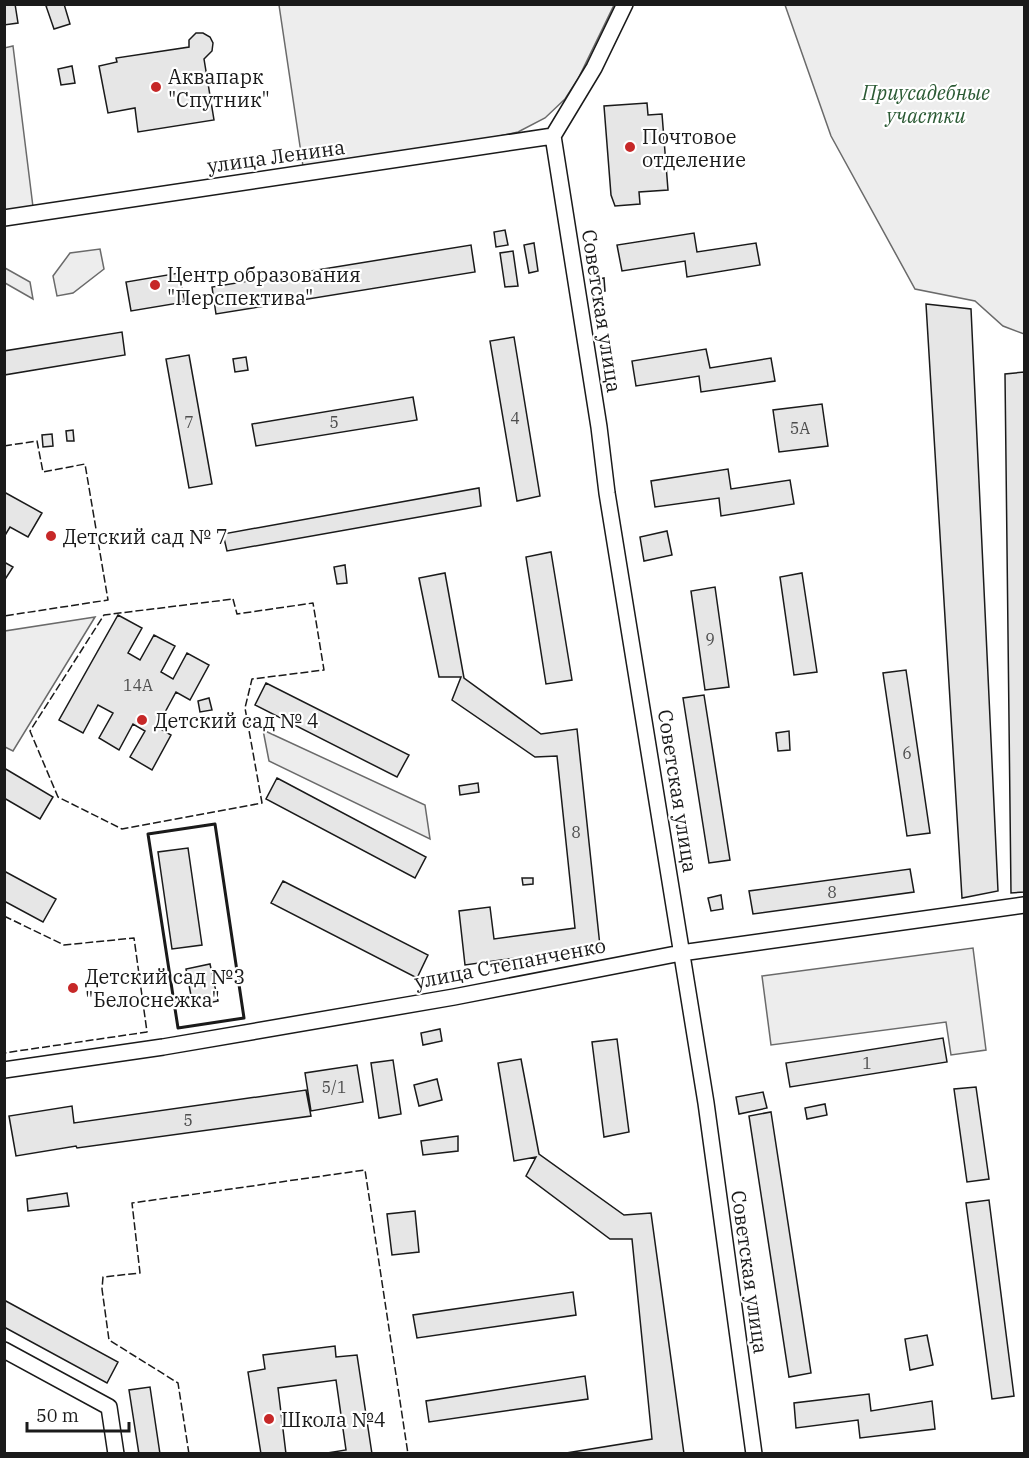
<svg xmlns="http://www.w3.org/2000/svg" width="1029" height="1458" viewBox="0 0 1029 1458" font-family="'IBM Plex Serif',serif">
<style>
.green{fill:#ededed;stroke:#6a6a6a;stroke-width:1.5}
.building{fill:#e6e6e6;stroke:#1a1a1a;stroke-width:1.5}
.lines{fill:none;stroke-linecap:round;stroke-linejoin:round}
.minor-casing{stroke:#1a1a1a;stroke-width:18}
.minor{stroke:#fff;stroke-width:15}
.fence{stroke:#1a1a1a;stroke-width:1.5;stroke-dasharray:8 3;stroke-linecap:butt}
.wall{stroke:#1a1a1a;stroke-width:3}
.poi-dot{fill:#c62828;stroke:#fff;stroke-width:2}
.labels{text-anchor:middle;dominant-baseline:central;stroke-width:4.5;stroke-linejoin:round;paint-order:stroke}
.number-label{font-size:16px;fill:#4d4d4d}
.poi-label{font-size:20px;fill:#1a1a1a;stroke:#fff;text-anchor:start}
.park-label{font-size:20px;font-style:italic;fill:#2b5a34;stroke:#fff}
.street-label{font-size:20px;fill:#1a1a1a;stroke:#fff}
</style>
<rect width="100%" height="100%" fill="#fff"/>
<!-- green -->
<path class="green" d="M279,5h335l-36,74 -13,20 -20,19 -27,14 -74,16 -140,25z
M785,5h239v329l-21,-8 -28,-25 -60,-12 -84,-153z
M13,46l21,169 -30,4v-171z
M100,249l4,20 -31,24 -16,3 -4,-20 17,-23z
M5,268l25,14 3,17 -28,-16z
M95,617l-82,134 -8,-4v-116z
M263,730l162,75 5,34 -161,-78z
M973,948l13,102 -35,5 -5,-33 -175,23 -9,-69z"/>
<!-- building -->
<path class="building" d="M4,4h11l3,19 -14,2z
M50,4h14l6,20 -16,5 -8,-23z
M196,33h7l7,4 3,6 -1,8 -8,8 10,61 -76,12 -3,-24 -27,5 -9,-47 18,-4 -1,-4 73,-11v-7z
M72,66l3,17 -14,2 -3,-16z
M647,103l1,12 14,-1 6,76 -29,2 1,12 -25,2 -4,-11 -7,-89z
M505,230l3,15 -12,2 -2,-15z
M694,233l3,19 59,-9 4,22 -73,12 -2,-16 -63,10 -5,-26z
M534,243l4,28 -9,2 -5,-28z
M471,245l4,27 -259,42 -4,-27z
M513,251l5,35 -13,1 -5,-34z
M179,273l6,29 -54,9 -5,-29z
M604,278l1,13h-4l-2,-12z
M926,304l45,5 27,582 -36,7z
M122,332l3,23 -121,20v-24z
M514,337l26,159 -23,5 -27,-160z
M706,349l4,19 61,-10 4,23 -74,11 -2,-16 -63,10 -4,-25z
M189,355l23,129 -23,4 -23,-129z
M246,357l2,13 -13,2 -2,-13z
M1024,372v520l-13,1 -6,-519z
M413,397l4,23 -161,26 -4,-22z
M822,404l6,42 -49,6 -6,-42z
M73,430l1,11h-7l-1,-10z
M52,434l1,12 -10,1 -1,-12z
M728,469l3,20 59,-9 4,24 -73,12 -2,-18 -64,9 -4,-26z
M479,488l2,18 -254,45 -4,-17z
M4,492l38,21 -14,24 -18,-10 -6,10z
M667,531l5,24 -28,6 -4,-24z
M551,552l21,128 -26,4 -20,-127z
M4,562l9,5 -9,14z
M345,565l2,18 -10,1 -3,-17z
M445,573l19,105 77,56 36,-5 23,217 -135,19 -6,-54 31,-4 4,32 81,-11 -18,-172 -22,1 -83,-57 9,-23h-22l-20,-99z
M802,573l15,99 -23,3 -14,-98z
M715,587l14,100 -24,3 -14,-99z
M118,615l24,13 -14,25 12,7 14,-25 21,11 -14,26 12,7 14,-26 22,12 -19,35 -14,-8 -19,35 14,8 -19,35 -22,-13 15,-26 -12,-7 -14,26 -20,-12 14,-25 -15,-8 -15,28 -24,-13z
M906,670l24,163 -23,3 -24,-163z
M266,683l143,72 -12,22 -142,-72z
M704,695l26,165 -21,3 -26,-165z
M209,698l3,12 -12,2 -2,-11z
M789,731l1,19 -12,1 -2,-18z
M4,768l49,29 -13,22 -36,-21z
M277,778l149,79 -11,21 -149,-79z
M478,783l1,9 -19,3 -1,-9z
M188,848l14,97 -30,4 -14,-97z
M910,869l4,23 -161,22 -4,-23z
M4,871l52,28 -13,23 -39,-21z
M522,878h11v6l-10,1z
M283,881l145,74 -11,23 -146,-75z
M721,895l2,14 -12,2 -3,-13z
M210,964l8,37 -25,5 -7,-37z
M440,1029l2,12 -19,4 -2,-12z
M943,1038l4,24 -157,25 -4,-24z
M617,1039l12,93 -25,5 -12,-95z
M521,1059l18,95 85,61 27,-2 33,241h-124l92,-15 -20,-200h-22l-84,-63 10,-19 -22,4 -16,-98z
M393,1060l8,54 -22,4 -8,-55z
M357,1065l6,37 -52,9 -6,-38z
M437,1079l5,21 -23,6 -5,-21z
M976,1087l13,92 -22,3 -13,-93z
M306,1090l5,26 -234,32 -1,-2 -60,10 -7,-40 63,-10 2,17z
M763,1092l4,16 -28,6 -3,-17z
M825,1104l2,11 -20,4 -2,-11z
M771,1112l40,261 -22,4 -40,-261z
M458,1136v15l-35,4 -2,-14z
M67,1193l2,13 -41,5 -1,-12z
M989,1200l25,196 -22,3 -26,-196z
M415,1211l4,41 -27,3 -5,-41z
M573,1292l3,23 -159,23 -4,-23z
M4,1300l114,62 -11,21 -103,-56z
M927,1335l6,30 -23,5 -5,-31z
M335,1346l1,11 21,-2 15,99h-51l25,-4 -10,-70 -58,8 8,66h-25l-13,-82 17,-3 -2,-14z
M585,1376l3,23 -159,23 -3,-21z
M150,1387l10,67h-21l-10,-64z
M869,1394l2,17 61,-10 3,28 -75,9 -2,-18 -62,8 -2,-25z"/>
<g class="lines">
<!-- minor casing -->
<g class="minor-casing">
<path id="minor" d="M553,136l46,291 8,66 99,610 48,351
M553,136l41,-68 31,-64
M4,218l549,-82
M4,1070l159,-23 291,-50 227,-44 343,-48
M4,1350l105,57 7,47"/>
</g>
<!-- minor -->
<use href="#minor" class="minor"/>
<!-- fence -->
<path class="fence" d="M4,446l33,-5 6,31 42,-8 23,136 -104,16
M233,599l4,15 76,-11 11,67 -72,9 -7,29 17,95 -140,26 -64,-32 -28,-66 74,-116z
M4,916l60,29 70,-7 13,94 -143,21
M189,1454l-11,-71 -69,-43 -7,-51 1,-12 37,-4 -8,-70 233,-33 43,284"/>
<!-- wall -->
<path class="wall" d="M215,824l29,194 -66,10 -30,-194z"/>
</g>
<!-- markers -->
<g class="poi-dot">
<circle cx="156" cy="87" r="6"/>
<circle cx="630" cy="147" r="6"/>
<circle cx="155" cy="285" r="6"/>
<circle cx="51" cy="536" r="6"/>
<circle cx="142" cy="720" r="6"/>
<circle cx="73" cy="988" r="6"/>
<circle cx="269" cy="1419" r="6"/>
</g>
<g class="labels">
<!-- number labels -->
<g class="number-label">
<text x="515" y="418">4</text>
<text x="189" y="422">7</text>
<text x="334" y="422">5</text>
<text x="800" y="428">5А</text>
<text x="710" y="639">9</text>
<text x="138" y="685">14А</text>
<text x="907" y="753">6</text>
<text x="576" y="832">8</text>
<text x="832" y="892">8</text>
<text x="867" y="1063">1</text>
<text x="334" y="1087">5/1</text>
<text x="188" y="1120">5</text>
</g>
<!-- poi labels -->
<g class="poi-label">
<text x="168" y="76">Аквапарк<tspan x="168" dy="23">"Спутник"</tspan></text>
<text x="642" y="136">Почтовое<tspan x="642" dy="23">отделение</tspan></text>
<text x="167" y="274">Центр образования<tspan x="167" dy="23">"Перспектива"</tspan></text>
<text x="63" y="536">Детский сад № 7</text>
<text x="154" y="720">Детский сад № 4</text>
<text x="85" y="976">Детский сад №3<tspan x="85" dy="23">"Белоснежка"</tspan></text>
<text x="281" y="1419">Школа №4</text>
</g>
<!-- park labels -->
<g class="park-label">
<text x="926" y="92">Приусадебные<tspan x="926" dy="23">участки</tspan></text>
</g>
<!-- street labels -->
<g class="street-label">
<text transform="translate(276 156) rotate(-8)">улица Ленина</text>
<text transform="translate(602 311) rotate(81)">Советская улица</text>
<text transform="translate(678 791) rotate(81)">Советская улица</text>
<text transform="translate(510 963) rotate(-11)">улица Степанченко</text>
<text transform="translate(750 1272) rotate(82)">Советская улица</text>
</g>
</g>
<!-- border -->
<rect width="1029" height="1458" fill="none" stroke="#1a1a1a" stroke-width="12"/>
<!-- scale -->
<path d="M27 1422v9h102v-9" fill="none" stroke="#1a1a1a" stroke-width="3"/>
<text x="36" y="1422" font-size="18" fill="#1a1a1a" stroke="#ffffff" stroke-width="4.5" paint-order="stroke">50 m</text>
</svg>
